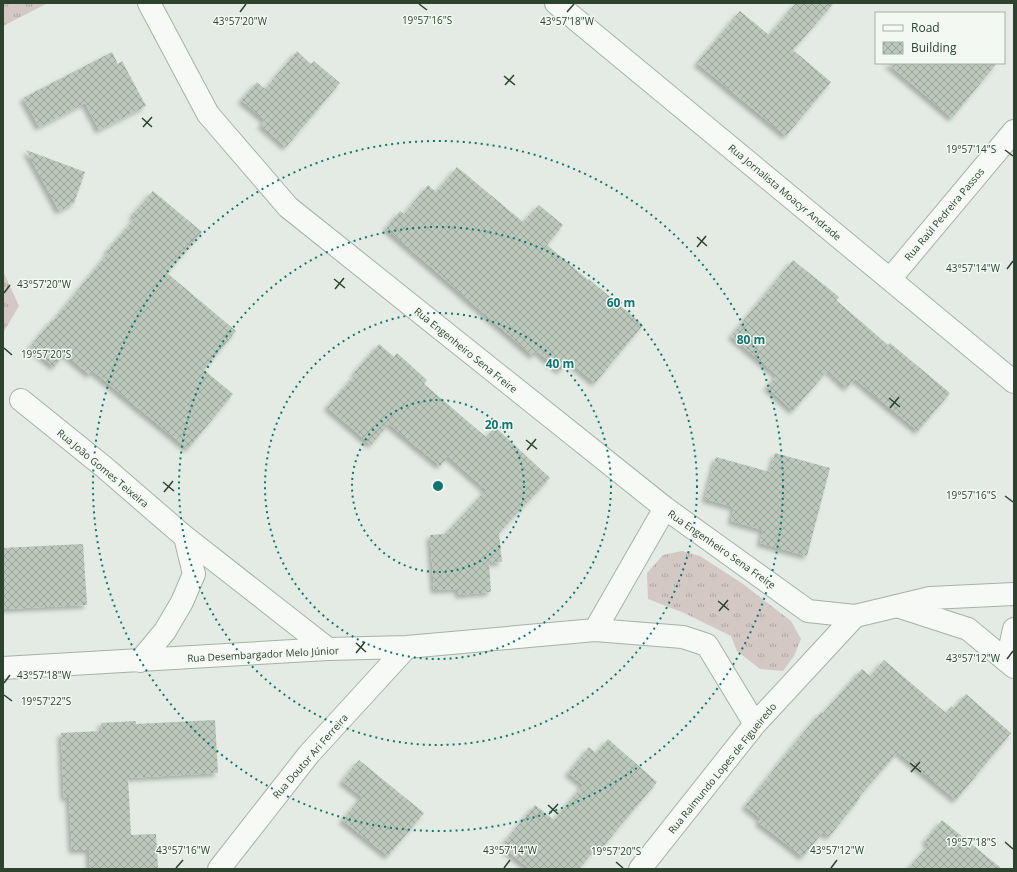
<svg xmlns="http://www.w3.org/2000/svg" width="1017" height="872" viewBox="0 0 1017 872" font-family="'Open Sans',sans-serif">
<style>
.grass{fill:url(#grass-tufts)}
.building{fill:url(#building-cross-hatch);filter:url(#shadow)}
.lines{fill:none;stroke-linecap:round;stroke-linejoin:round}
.minor-casing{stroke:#a5b2a6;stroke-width:24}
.tertiary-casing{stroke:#a5b2a6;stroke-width:24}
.minor{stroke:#f6f9f6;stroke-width:22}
.tertiary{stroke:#f6f9f6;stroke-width:22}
.ticks{fill:none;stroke:#2c432d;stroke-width:1.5}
.ring{fill:none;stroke:#0f766e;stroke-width:2;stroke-dasharray:2 4}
.labels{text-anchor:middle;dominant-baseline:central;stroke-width:3;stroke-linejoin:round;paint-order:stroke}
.street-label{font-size:10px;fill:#2c432d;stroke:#f3f8f3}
.ticks-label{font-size:10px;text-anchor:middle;fill:#2c432d;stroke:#f3f8f3;stroke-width:3;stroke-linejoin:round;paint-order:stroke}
.centre{fill:#0f766e;stroke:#f3f8f3;stroke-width:2}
.ring-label{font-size:12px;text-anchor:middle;font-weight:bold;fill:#0f766e;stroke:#f3f8f3;stroke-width:3;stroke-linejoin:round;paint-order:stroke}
</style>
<defs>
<pattern id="grass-tufts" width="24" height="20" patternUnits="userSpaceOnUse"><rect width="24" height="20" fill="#d4c8c5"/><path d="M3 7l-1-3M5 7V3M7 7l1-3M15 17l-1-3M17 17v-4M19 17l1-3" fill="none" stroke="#aca4a0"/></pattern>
<pattern id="building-cross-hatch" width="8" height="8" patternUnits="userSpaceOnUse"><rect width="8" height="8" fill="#bbc8bb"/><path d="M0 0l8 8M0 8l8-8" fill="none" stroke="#98a498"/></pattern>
<filter id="shadow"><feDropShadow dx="-3.5" dy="3.5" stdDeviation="2" flood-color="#0004"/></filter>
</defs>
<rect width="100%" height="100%" fill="#e4ebe4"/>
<!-- grass -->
<path class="grass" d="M3,3h45l-45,23z
M3,271l16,35 -16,27z
M682,551l18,5 43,28 48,37 10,18 -7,17 -11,15 -23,-2 -23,-18 -6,-15 -47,-23 -36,-14 -1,-26 16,-18z"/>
<!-- building -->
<path class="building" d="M796,3h38l-41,47 38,32 -45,54 -89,-73 43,-52 29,24z
M297,51l14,13 3,-3 26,22 -54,64 -25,-22 4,-5 -24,-20 16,-18 8,7z
M112,52l6,12 4,-3 24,45 -47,24 -14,-27 -46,24 -16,-29z
M887,63h110l-45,55z
M26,150l59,22 -11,31 -15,8z
M457,167l66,55 16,-17 24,20 -16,20 41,35 1,-1 54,46 -48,58 -26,-22 -9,10 -23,-20 -4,5 -147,-128 14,-17 4,3 24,-29 8,7z
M153,191l49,41 -35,41 69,58 -32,39 29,24 -45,55 -95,-78 -3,4 -25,-21 -11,13 -24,-20 22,-27 1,1 55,-68 -1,-2 28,-33 -3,-3z
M793,260l46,37 -3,3 52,45 2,-2 60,50 -32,38 -63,-52 -8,9 -19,-18 -35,41 -26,-24 10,-12 -46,-39z
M379,344l15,13 3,-4 30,27 -3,4 62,53 9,-10 55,51 -51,55 3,29 -13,1 2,29 -32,3 -1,-6 -24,1 -4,-55 15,-1 41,-44 -38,-34 -8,10 -51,-42 -18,21 -44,-38 29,-33 -2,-1z
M775,453l55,15 -23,88 -47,-13 3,-13 -32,-9 3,-14 -29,-8 11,-42 54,15z
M83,544l4,61 -84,4v-61z
M884,660l62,53 5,-7 3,2 12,-14 45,39 -55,67 -58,-48 -39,45 1,1 -31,39 -6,-5 -20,25 -45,-35 3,-3 -16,-13 53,-67 23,-27 2,1 39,-44 8,7z
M215,720l3,53 -90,5 3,57 25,-1 2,34 -68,1 -1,-19h-17l-3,-53 -5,1 -3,-65 41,-2 -1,-8 35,-2v3z
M608,739l49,43 -56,67 -3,-3 -19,23h-49l-29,-23 34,-41 19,15 29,-35 -15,-12 21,-26 7,6z
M359,760l65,53 -36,43 -46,-36 20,-23 -20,-16z
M942,820l60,49h-94l21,-24 -4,-4z"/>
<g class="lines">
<!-- minor casing -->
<g class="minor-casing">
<path id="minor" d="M149,3l59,111 80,93 377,301 143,103 47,5 42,-10
M556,3l458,379
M890,279l124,-148
M21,400l83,67 81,70 143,112
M595,630l70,-122
M140,661l25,-30 17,-29 12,-28 -9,-37
M3,668l325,-19 79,-2 188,-17 88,7 24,8 48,79
M219,869l90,-115 98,-107
M640,869l115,-145 100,-108"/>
</g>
<!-- tertiary casing -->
<g class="tertiary-casing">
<path id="tertiary" d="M897,606l71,23 46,38
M897,606l33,-8 84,-4
M1007,661l7,-32"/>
</g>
<!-- minor -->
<use href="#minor" class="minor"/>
<!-- tertiary -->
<use href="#tertiary" class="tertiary"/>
</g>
<!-- ticks -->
<path class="ticks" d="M419,4l8,6M240,12l6,-8M567,12l7,-8M504,76l11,9M505,85l9,-10M142,118l10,9M143,127l9,-10M1005,150l8,6M697,237l10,9M697,247l9,-11M1007,269l6,-8M334,279l11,9M335,289l9,-11M4,293l6,-8M4,348l8,7M889,398l11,9M890,408l9,-11M526,440l11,9M527,450l9,-11M163,482l11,9M164,492l9,-11M1005,496l8,6M718,601l11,9M719,611l9,-11M356,643l10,9M356,653l9,-11M1007,659l6,-8M4,683l6,-8M4,695l8,6M910,763l11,9M911,772l9,-10M548,805l10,9M549,814l9,-10M1005,842l8,7M616,862l7,6M176,868l7,-8M504,868l6,-8M831,868l6,-8"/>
<!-- distance rings -->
<g class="ring">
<circle cx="438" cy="486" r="86"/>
<circle cx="438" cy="486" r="173"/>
<circle cx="438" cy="486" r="259"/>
<circle cx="438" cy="486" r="345"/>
</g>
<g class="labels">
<!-- street labels -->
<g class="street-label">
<text transform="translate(785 192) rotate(40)">Rua Jornalista Moacyr Andrade</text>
<text transform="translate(944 214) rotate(-50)">Rua Raúl Pedreira Passos</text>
<text transform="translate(466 350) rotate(39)">Rua Engenheiro Sena Freire</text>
<text transform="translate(103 468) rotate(40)">Rua João Gomes Teixeira</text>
<text transform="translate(722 549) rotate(35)">Rua Engenheiro Sena Freire</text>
<text transform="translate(263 654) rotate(-3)">Rua Desembargador Melo Júnior</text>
<text transform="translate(310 756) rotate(-49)">Rua Doutor Ari Ferreira</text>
<text transform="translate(722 768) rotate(-51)">Rua Raimundo Lopes de Figueiredo</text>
</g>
</g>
<g class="ticks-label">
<text x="427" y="24">19°57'16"S</text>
<text x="240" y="25">43°57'20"W</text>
<text x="567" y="25">43°57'18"W</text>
<text x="971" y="153">19°57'14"S</text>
<text x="973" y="272">43°57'14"W</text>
<text x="44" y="288">43°57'20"W</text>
<text x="46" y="358">19°57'20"S</text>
<text x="971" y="499">19°57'16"S</text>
<text x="973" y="662">43°57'12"W</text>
<text x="44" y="679">43°57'18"W</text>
<text x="46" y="705">19°57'22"S</text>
<text x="971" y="846">19°57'18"S</text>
<text x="183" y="854">43°57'16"W</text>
<text x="510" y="854">43°57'14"W</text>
<text x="837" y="854">43°57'12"W</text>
<text x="616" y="855">19°57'20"S</text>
</g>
<circle cx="438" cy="486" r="6" class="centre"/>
<g class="ring-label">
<text x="621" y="307">60 m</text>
<text x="751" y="344">80 m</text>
<text x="560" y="368">40 m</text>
<text x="499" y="429">20 m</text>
</g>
<!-- border -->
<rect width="1017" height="872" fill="none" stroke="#2c432d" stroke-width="8"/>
<!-- legend -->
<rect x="875" y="12" width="130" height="52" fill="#f3f8f3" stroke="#a3b0a4"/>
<rect x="883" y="25" width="20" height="6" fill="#f6f9f6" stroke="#a3b0a4"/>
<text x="911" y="32" font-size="12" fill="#2c432d">Road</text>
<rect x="883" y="42" width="20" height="12" fill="url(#building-cross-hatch)" stroke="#a3b0a4"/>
<text x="911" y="52" font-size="12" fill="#2c432d">Building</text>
</svg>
